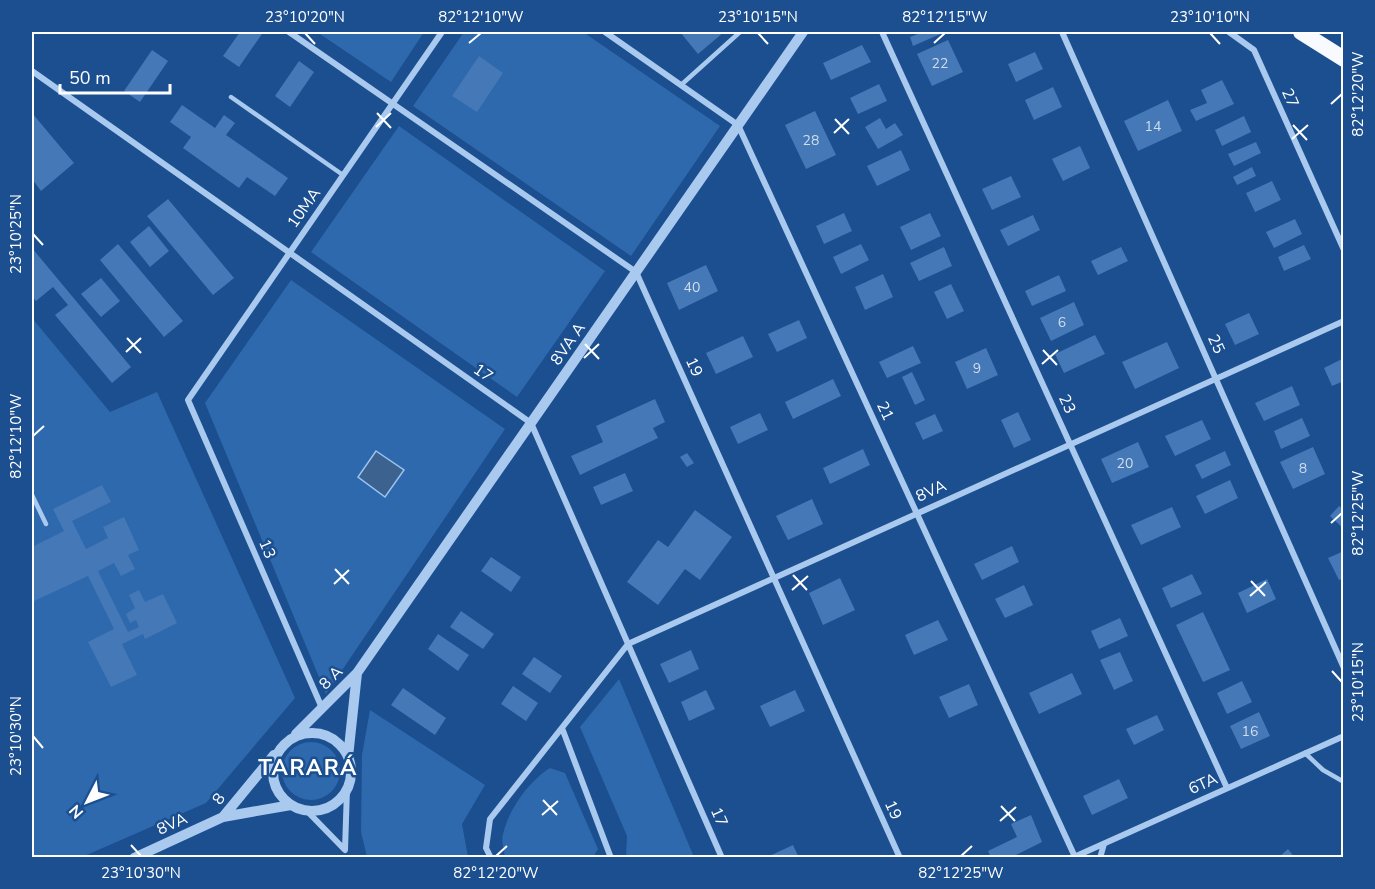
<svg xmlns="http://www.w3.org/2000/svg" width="1375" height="889" viewBox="0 0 1375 889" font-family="'Nunito Sans',sans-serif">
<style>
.green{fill:#2e69ad}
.water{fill:#3c6290;stroke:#9cc4f0;stroke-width:1.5}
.building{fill:#4478b7}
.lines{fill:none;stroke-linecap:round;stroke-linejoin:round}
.service{stroke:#a9c9ee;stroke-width:4.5}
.minor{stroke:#a9c9ee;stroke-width:6}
.tertiary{stroke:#a9c9ee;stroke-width:10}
.trunk{stroke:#f8faff;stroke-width:16}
.ticks{fill:none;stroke:#fff;stroke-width:2}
.labels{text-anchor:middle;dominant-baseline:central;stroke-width:5;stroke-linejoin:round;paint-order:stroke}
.number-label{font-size:14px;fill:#d0dded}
.street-label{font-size:16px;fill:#fff;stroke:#1b4f8f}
.district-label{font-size:22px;font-weight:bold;letter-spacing:1.5px;fill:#fff;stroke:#1b4f8f}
.neatline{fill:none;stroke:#fff;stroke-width:2}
.ticks-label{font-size:15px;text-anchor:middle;fill:#fff}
</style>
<rect width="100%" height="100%" fill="#1b4f8f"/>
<!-- green -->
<path class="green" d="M317,32h107l-33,50z
M464,32h119l137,94 -89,130 -218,-150z
M399,126l206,145 -88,126 -206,-145z
M291,280l214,149 -179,265 -121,-291z
M32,318l78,94 47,-20 138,306 -89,105 -124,54h-50z
M619,679l75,178h-68l1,-21 -47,-109z
M370,710l115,75 -23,39 6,33h-101l-6,-25 1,-77z
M282 771a29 29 0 1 1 58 0a29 29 0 1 1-58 0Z
M550,768l15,5 33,76 -5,8h-88c-1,-7 -4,-16 -2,-23 6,-25 26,-53 47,-66z"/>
<!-- water -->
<path class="water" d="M376,451l28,19 -19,27 -27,-20z"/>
<!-- building -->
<path class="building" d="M240,32h19l3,2 -23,33 -16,-11z
M680,32h44l-26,22z
M923,32h22l-32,14 -3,-9z
M948,40l15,32 -31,14 -15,-32z
M862,45l9,17 -40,18 -8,-17z
M152,50l16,11 -28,41 -16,-11z
M1035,52l8,17 -27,13 -8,-18z
M479,56l24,17 -26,39 -25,-16z
M299,61l15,11 -24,35 -15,-11z
M1222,80l12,24 -38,17 -6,-11 17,-7 -6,-13z
M879,84l8,17 -29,13 -8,-16z
M1053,87l9,20 -28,13 -9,-20z
M1168,100l14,31 -44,20 -14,-30z
M182,105l33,23 9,-13 11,8 -9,12 62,43 -13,18 -28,-19 -8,11 -56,-40 8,-11 -21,-15z
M815,111l21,44 -30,14 -21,-44z
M32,113l42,50 -33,28 -9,-12z
M1244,116l7,16 -29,14 -7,-16z
M880,118l6,11 9,-6 8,12 -25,14 -13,-22z
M1256,142l5,11 -27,13 -6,-12z
M1080,146l10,22 -27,13 -11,-22z
M901,150l9,20 -33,16 -10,-20z
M1252,167l4,9 -19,9 -4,-8z
M1011,176l10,21 -29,13 -10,-21z
M1272,181l9,19 -26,12 -9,-19z
M168,199l66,79 -21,17 -66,-79z
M844,213l8,18 -28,13 -8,-18z
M930,213l11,23 -30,14 -11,-23z
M1033,215l7,15 -32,16 -8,-16z
M1295,219l7,15 -28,14 -8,-16z
M149,226l20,25 -19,16 -20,-25z
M118,244l65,77 -19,16 -64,-77z
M861,244l8,16 -28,14 -8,-17z
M1304,245l7,14 -27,12 -6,-14z
M944,247l8,19 -33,15 -9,-18z
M1121,247l7,14 -30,14 -7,-14z
M32,248l99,119 -19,16 -57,-68 13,-10 -15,-18 -17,14 -4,-5z
M706,265l12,26 -39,19 -12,-27z
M883,274l10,23 -28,13 -10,-23z
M1059,275l7,16 -34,15 -7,-15z
M101,278l19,23 -19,16 -20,-23z
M951,284l13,27 -17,8 -13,-27z
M1074,302l10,23 -33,16 -11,-23z
M1249,313l10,21 -24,11 -10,-21z
M799,320l8,18 -30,14 -9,-18z
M1095,335l10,19 -41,19 -9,-19z
M743,336l10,21 -37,17 -10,-21z
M1167,342l12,26 -44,21 -13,-27z
M913,346l8,17 -34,15 -8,-16z
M986,348l12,27 -31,14 -12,-27z
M1344,358v23l-12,5 -8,-18z
M912,372l13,28 -10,5 -13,-28z
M833,379l8,17 -48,23 -8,-17z
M1292,386l8,19 -36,16 -9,-18z
M655,399l10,23 -12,6 5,10 -78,37 -9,-19 32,-14 -7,-16z
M1018,412l13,28 -17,8 -13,-28z
M760,413l8,17 -30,14 -8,-17z
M935,414l8,17 -20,9 -8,-17z
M1302,418l8,18 -29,13 -7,-18z
M1202,420l9,19 -36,17 -10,-20z
M1138,442l11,25 -37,16 -11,-24z
M1313,447l12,27 -32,15 -13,-27z
M863,449l7,16 -40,19 -7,-16z
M1225,451l6,14 -29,14 -7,-14z
M687,453l7,10 -7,4 -7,-10z
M625,473l8,18 -32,14 -8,-18z
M1230,480l8,18 -33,16 -9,-18z
M102,485l9,17 -39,19 14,28 22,-11 -5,-11 21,-10 15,33 -11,5 7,14 -14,7 -7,-13 -16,8 30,61 11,-5 -3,-7 -6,3 -4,-9 9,-6 -6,-13 10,-5 6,12 18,-8 14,29 -32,16 -2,-5 -21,10 15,31 -26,12 -23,-45 26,-13 -26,-53 -56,26v-55l32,-16 -11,-22z
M812,499l11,25 -35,16 -12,-24z
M1339,506l5,4v19l-14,-13z
M1172,507l9,20 -40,18 -10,-20z
M695,510l37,27 -32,43 -15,-11 -27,36 -31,-23 31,-42 10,7z
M1012,546l7,16 -37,18 -8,-16z
M1344,551v27l-5,2 -11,-22z
M491,557l30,20 -10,15 -30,-21z
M1192,574l10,20 -31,14 -9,-20z
M840,578l15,32 -32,15 -14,-32z
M1267,579l9,20 -29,14 -9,-20z
M1024,585l9,20 -28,13 -10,-19z
M461,611l33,23 -11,15 -33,-22z
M1203,612l27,58 -27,12 -27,-57z
M1120,618l8,18 -29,13 -8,-18z
M938,620l10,20 -34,15 -9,-20z
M438,634l31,21 -11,16 -30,-22z
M691,650l8,19 -30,14 -9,-19z
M1120,652l13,29 -19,9 -14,-30z
M534,657l28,19 -12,17 -28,-19z
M1072,673l10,21 -43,20 -10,-21z
M1242,681l10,21 -25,12 -10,-21z
M969,684l9,21 -29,13 -10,-21z
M513,686l25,17 -12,18 -25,-17z
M403,688l43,30 -11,17 -44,-30z
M706,690l9,19 -26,12 -8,-19z
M795,690l10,21 -35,16 -10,-21z
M1259,712l11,24 -29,13 -11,-23z
M1157,715l7,15 -30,15 -8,-16z
M1119,779l9,19 -36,17 -9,-19z
M1031,815l11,27 -32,16h-19l-3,-7 29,-14 -6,-13z
M793,845l6,13h-34z
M1288,849l7,9h-17z"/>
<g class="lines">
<!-- service -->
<path class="service" d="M681,85l59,-53
M231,97l112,78
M32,495l14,29
M1305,753l18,17 21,12"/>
<!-- minor -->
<path class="minor" d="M289,32l347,240 264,586
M605,32l133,93 337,732
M882,32l345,756
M1062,32l282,636
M1229,32l25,18 90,200
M32,71l499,352 191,435
M322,708l-134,-308 254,-368
M562,728l49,130
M307,811l38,39 2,-61
M1074,857l270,-121
M491,858l-5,-10 4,-29 138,-175 716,-323
M1100,858l4,-14"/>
<!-- tertiary -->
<path class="tertiary" d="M357,673l446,-641
M273 772a39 39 0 1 1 78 0a39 39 0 1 1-78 0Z
M296,734l61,-61 -9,84
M274,755l-51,62 68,-12
M134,858l89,-41"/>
<!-- trunk -->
<path class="trunk" d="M1301,32l43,27"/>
</g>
<!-- ticks -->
<path class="ticks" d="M305,33l10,11M758,33l10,11M1210,33l10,11M469,43l12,-10M934,43l11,-10M1331,104l11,-10M377,113l14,15M835,119l14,15M1293,125l14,15M376,127l15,-14M834,133l15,-14M1292,139l16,-14M33,234l10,11M127,338l14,15M585,344l14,15M1043,350l14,15M126,352l15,-14M584,358l15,-14M1042,364l16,-14M33,436l11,-10M1331,523l11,-10M335,569l14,15M793,575l14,15M1251,581l14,15M334,584l15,-14M792,590l16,-14M1250,596l16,-14M1332,671l10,11M33,736l10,12M543,800l14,15M1001,806l14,15M542,815l16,-14M1000,821l16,-14M131,845l10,11M496,856l11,-10M961,856l11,-10"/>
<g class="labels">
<!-- number labels -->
<g class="number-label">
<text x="940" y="63">22</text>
<text x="1153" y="126">14</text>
<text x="811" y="140">28</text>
<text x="692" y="287">40</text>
<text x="1062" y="322">6</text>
<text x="977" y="368">9</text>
<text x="1125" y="463">20</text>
<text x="1303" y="468">8</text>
<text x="1250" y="731">16</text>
</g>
<!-- street labels -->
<g class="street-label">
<text transform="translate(1290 98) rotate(66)">27</text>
<text transform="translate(304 208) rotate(-55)">10MA</text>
<text transform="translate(568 344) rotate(-55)">8VA A</text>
<text transform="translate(1216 344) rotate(66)">25</text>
<text transform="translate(694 367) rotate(66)">19</text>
<text transform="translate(483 373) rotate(35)">17</text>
<text transform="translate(1067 404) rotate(66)">23</text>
<text transform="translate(885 411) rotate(65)">21</text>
<text transform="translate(931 491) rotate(-24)">8VA</text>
<text transform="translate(267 549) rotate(67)">13</text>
<text transform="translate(331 678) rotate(-45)">8 A</text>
<text transform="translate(1203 784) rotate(-24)">6TA</text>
<text transform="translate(219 799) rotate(-55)">8</text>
<text transform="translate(893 810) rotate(66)">19</text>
<text transform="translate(719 817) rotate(66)">17</text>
<text transform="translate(172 824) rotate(-24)">8VA</text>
</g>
<!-- district labels -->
<g class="district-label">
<text x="308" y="768">TARARÁ</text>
</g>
</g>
<!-- border -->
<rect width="1375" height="889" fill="none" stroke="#1b4f8f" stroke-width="66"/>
<!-- north arrow -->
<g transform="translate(87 802) rotate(228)" stroke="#1b4f8f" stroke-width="4.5" paint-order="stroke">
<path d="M0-4.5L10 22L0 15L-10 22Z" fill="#ffffff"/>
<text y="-9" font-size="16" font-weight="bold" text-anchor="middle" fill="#ffffff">N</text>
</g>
<!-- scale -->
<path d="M60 84v9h110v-9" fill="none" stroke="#ffffff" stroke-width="3"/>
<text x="69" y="84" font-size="18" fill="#ffffff" stroke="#1b4f8f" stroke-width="4.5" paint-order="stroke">50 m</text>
<rect x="33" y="33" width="1309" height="823" class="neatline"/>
<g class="ticks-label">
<text x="305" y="22">23°10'20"N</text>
<text x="481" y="22">82°12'10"W</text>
<text x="758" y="22">23°10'15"N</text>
<text x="945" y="22">82°12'15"W</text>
<text x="1210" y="22">23°10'10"N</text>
<text transform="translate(1358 94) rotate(-90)" y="5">82°12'20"W</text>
<text transform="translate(16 234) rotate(-90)" y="5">23°10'25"N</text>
<text transform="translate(16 436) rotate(-90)" y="5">82°12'10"W</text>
<text transform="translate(1358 513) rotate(-90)" y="5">82°12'25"W</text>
<text transform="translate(1358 682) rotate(-90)" y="5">23°10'15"N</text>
<text transform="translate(16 736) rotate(-90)" y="5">23°10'30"N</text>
<text x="141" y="878">23°10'30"N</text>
<text x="496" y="878">82°12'20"W</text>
<text x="961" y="878">82°12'25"W</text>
</g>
</svg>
